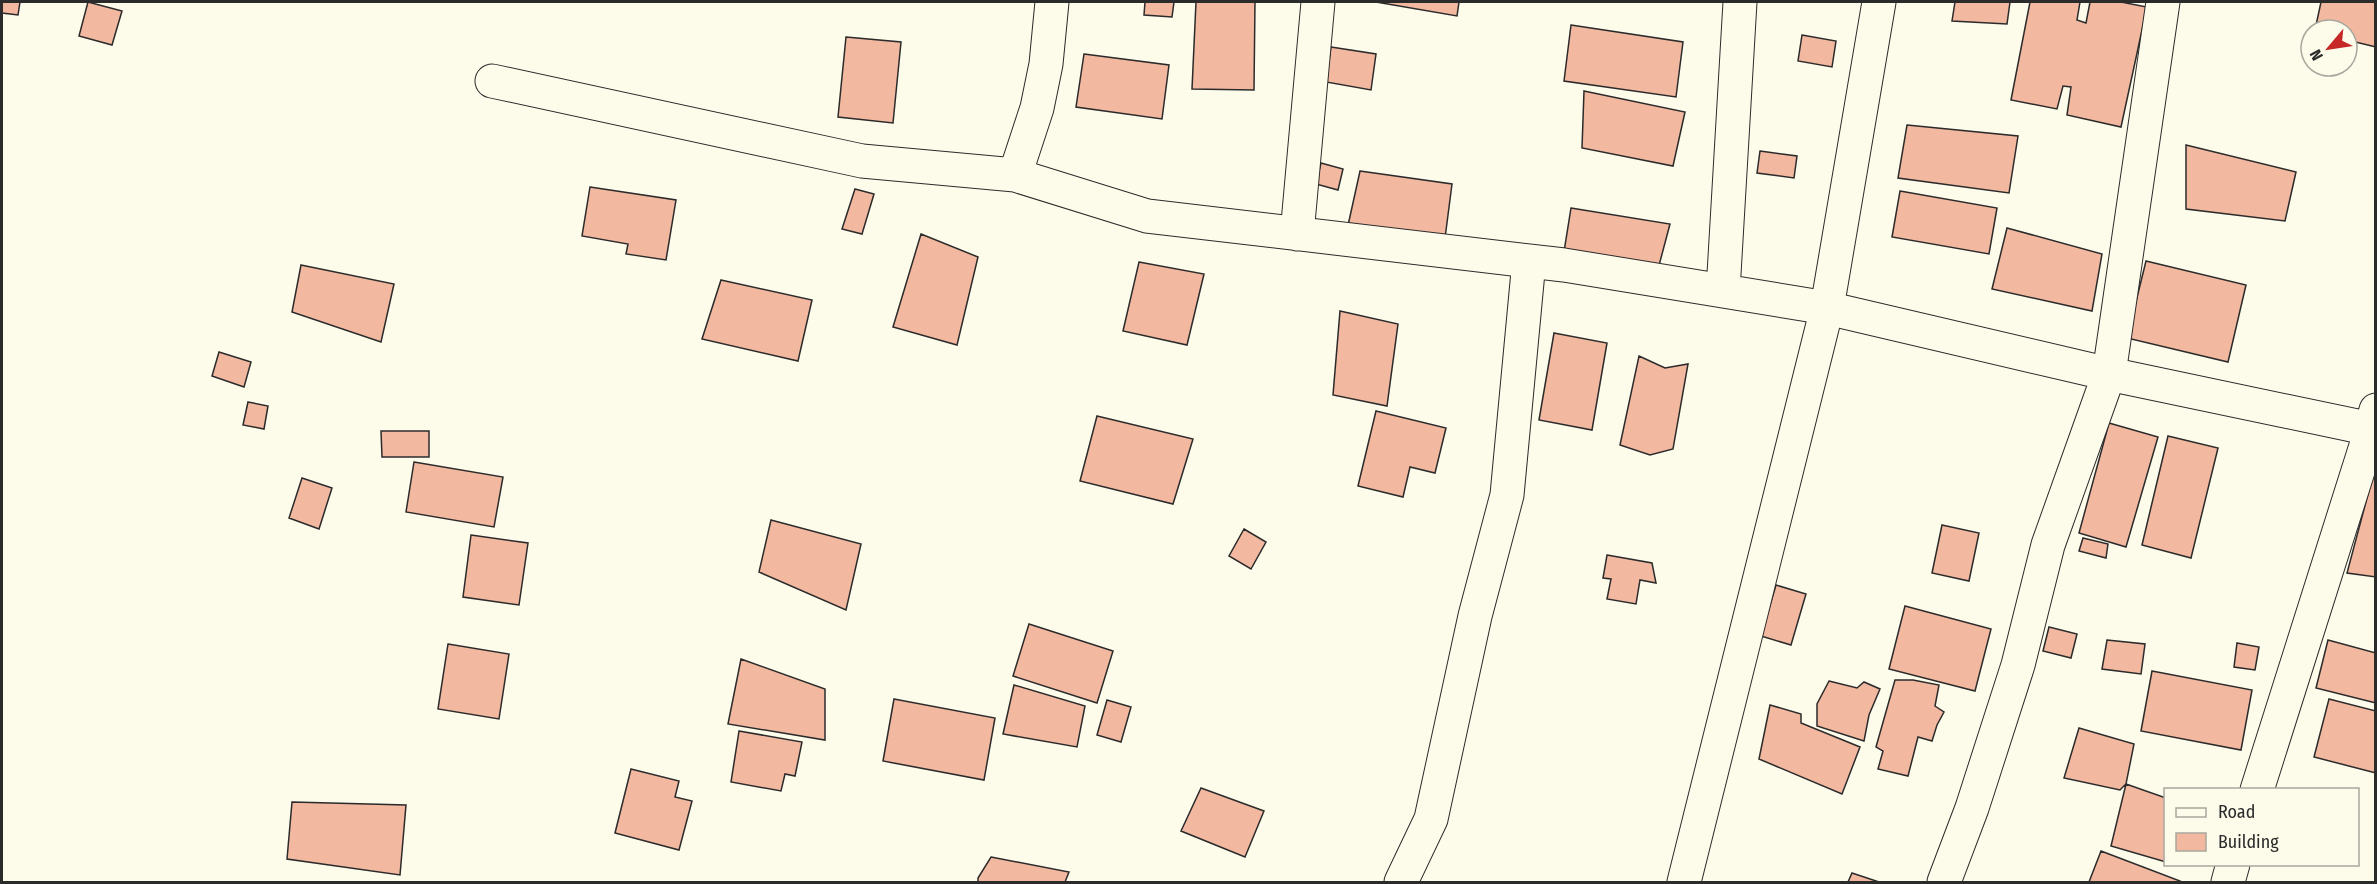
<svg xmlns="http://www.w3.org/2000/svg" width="2377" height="884" viewBox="0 0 2377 884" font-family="'Fira Sans Condensed',sans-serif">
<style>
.building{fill:#f2b8a0;stroke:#2b2b2b;stroke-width:1.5}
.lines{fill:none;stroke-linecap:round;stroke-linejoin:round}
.street-casing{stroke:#2b2b2b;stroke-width:35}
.street{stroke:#fdfbea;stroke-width:33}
</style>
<rect width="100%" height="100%" fill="#fdfbea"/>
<!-- building -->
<path class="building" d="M2,2h18l-2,13 -16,-2z
M88,2l34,9 -10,34 -33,-9z
M1145,2h29l-2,15 -28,-2z
M1196,2h59l-1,88 -62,-1z
M1376,2h83l-2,14z
M1955,2h55l-3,22 -55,-3z
M2030,2h50l-3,18 9,3 4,-21h31l26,5 -26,120 -54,-12 4,-28 -8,-1 -6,23 -46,-9z
M2321,2h55v45l-29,-7v-10h-32z
M1571,25l112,17 -7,55 -112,-16z
M1802,35l34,6 -4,26 -34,-6z
M846,37l55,5 -8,81 -55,-6z
M1331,47l45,7 -5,36 -45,-8z
M1084,54l85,11 -7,54 -86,-12z
M1584,91l101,21 -12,54 -91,-18z
M1907,125l111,11 -9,57 -111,-15z
M2186,145l110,27 -11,49 -99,-12z
M1760,151l37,5 -3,22 -37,-5z
M1321,163l22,6 -5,21 -22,-6z
M1360,171l92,13 -8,62 -97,-16z
M590,187l86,13 -10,60 -40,-6 2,-10 -46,-8z
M855,189l19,5 -12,40 -20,-5z
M1900,191l97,17 -8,46 -97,-17z
M1571,208l99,16 -13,49 -94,-15z
M2007,228l95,26 -10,57 -100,-22z
M921,234l57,23 -21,88 -64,-18z
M2146,261l100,24 -18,77 -101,-24z
M1139,262l65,12 -17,71 -64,-14z
M301,265l93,19 -13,58 -89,-30z
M721,280l91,20 -14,61 -96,-22z
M1340,311l58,13 -11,82 -54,-11z
M1554,333l53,10 -15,87 -53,-10z
M219,352l32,10 -7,25 -32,-11z
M1639,356l26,12 23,-4 -15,85 -23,6 -30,-10z
M248,402l20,4 -4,23 -21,-4z
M1376,411l70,17 -11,45 -25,-6 -7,30 -45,-11z
M1097,416l96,23 -20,65 -93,-23z
M2109,423l49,14 -32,110 -47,-14z
M381,431h48v26h-47z
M2168,436l50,12 -27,110 -49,-13z
M414,462l89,15 -9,50 -88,-15z
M2375,468h1v109l-29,-4z
M302,478l30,10 -13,41 -30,-11z
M771,520l90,24 -15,66 -87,-38z
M1942,525l37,8 -10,48 -37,-8z
M1244,529l22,13 -15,27 -22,-13z
M471,535l57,8 -9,62 -56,-8z
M2083,538l25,6 -2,14 -27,-7z
M1607,555l45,8 4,20 -16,-3 -4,24 -29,-5 4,-20 -8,-1z
M1776,585l30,9 -15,51 -30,-9z
M1905,606l86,23 -16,62 -86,-22z
M1029,624l84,27 -16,52 -84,-27z
M2049,627l28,7 -6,24 -28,-7z
M2107,640l38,4 -4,30 -39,-5z
M2328,640l48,13v50l-60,-15z
M2237,643l22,4 -4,23 -21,-3z
M448,644l61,10 -10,65 -61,-10z
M741,659l84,30v51l-97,-16z
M2152,671l100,19 -11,60 -100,-19z
M1895,680h18l26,5 -4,21 9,6 -7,13 -5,16 -14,-4 -10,39 -30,-7 5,-18 -7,-4z
M1829,681l28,7 7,-6 16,7 -11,26 -5,26 -47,-15v-22z
M1014,685l71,21 -8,41 -74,-13z
M894,699l101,19 -11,62 -101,-19z
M2329,699l47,12v62l-62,-16z
M1107,700l24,7 -10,35 -24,-7z
M1770,705l31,9v9l59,24 -18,47 -83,-35z
M2079,728l55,16 -8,40 -6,6 -56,-12z
M739,731l63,11 -7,34 -10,-2 -4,17 -50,-9z
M631,769l48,12 -4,16 17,4 -13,49 -64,-17z
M2126,784l40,14v64l-55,-16z
M1201,788l63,23 -19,46 -64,-26z
M292,802l114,3 -6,70 -113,-16z
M2101,851l79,30 -1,1h-90z
M991,857l78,15 -4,10h-87v-4z
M1852,873l27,9h-31z"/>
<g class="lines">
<!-- street casing -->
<g class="street-casing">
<path id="street" d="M492,81l370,80 153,14 132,41 417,49 263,43 282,66 267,56
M1015,175l22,-67 9,-44 6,-62
M1297,234l21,-232
M1723,291l17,-289
M2257,790l114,-360 5,-20
M1401,882l30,-63 44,-203 32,-121 22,-234
M1684,882l143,-574 52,-306
M1944,882l28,-74 46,-143 30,-120 61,-171 54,-372
M2228,882l5,-18"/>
</g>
<!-- street -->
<use href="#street" class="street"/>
</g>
<!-- border -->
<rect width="2377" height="884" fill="none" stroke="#2b2b2b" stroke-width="6"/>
<!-- legend -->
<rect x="2164" y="788" width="195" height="78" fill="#fdfbea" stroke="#a9a89e" stroke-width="1.5"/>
<rect x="2176" y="808" width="30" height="9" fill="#fdfbea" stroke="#a9a89e" stroke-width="1.5"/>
<text x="2218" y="818" font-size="18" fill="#2b2b2b">Road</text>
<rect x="2176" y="833" width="30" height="18" fill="#f2b8a0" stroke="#a9a89e" stroke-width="1.5"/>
<text x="2218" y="848" font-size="18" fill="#2b2b2b">Building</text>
<!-- north arrow -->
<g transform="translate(2329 48) rotate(241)"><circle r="28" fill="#fdfbea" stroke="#a9a89e" stroke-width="1.5"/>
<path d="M0-4.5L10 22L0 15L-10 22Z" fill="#c62828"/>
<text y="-9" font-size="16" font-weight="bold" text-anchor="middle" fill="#2b2b2b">N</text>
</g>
</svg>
